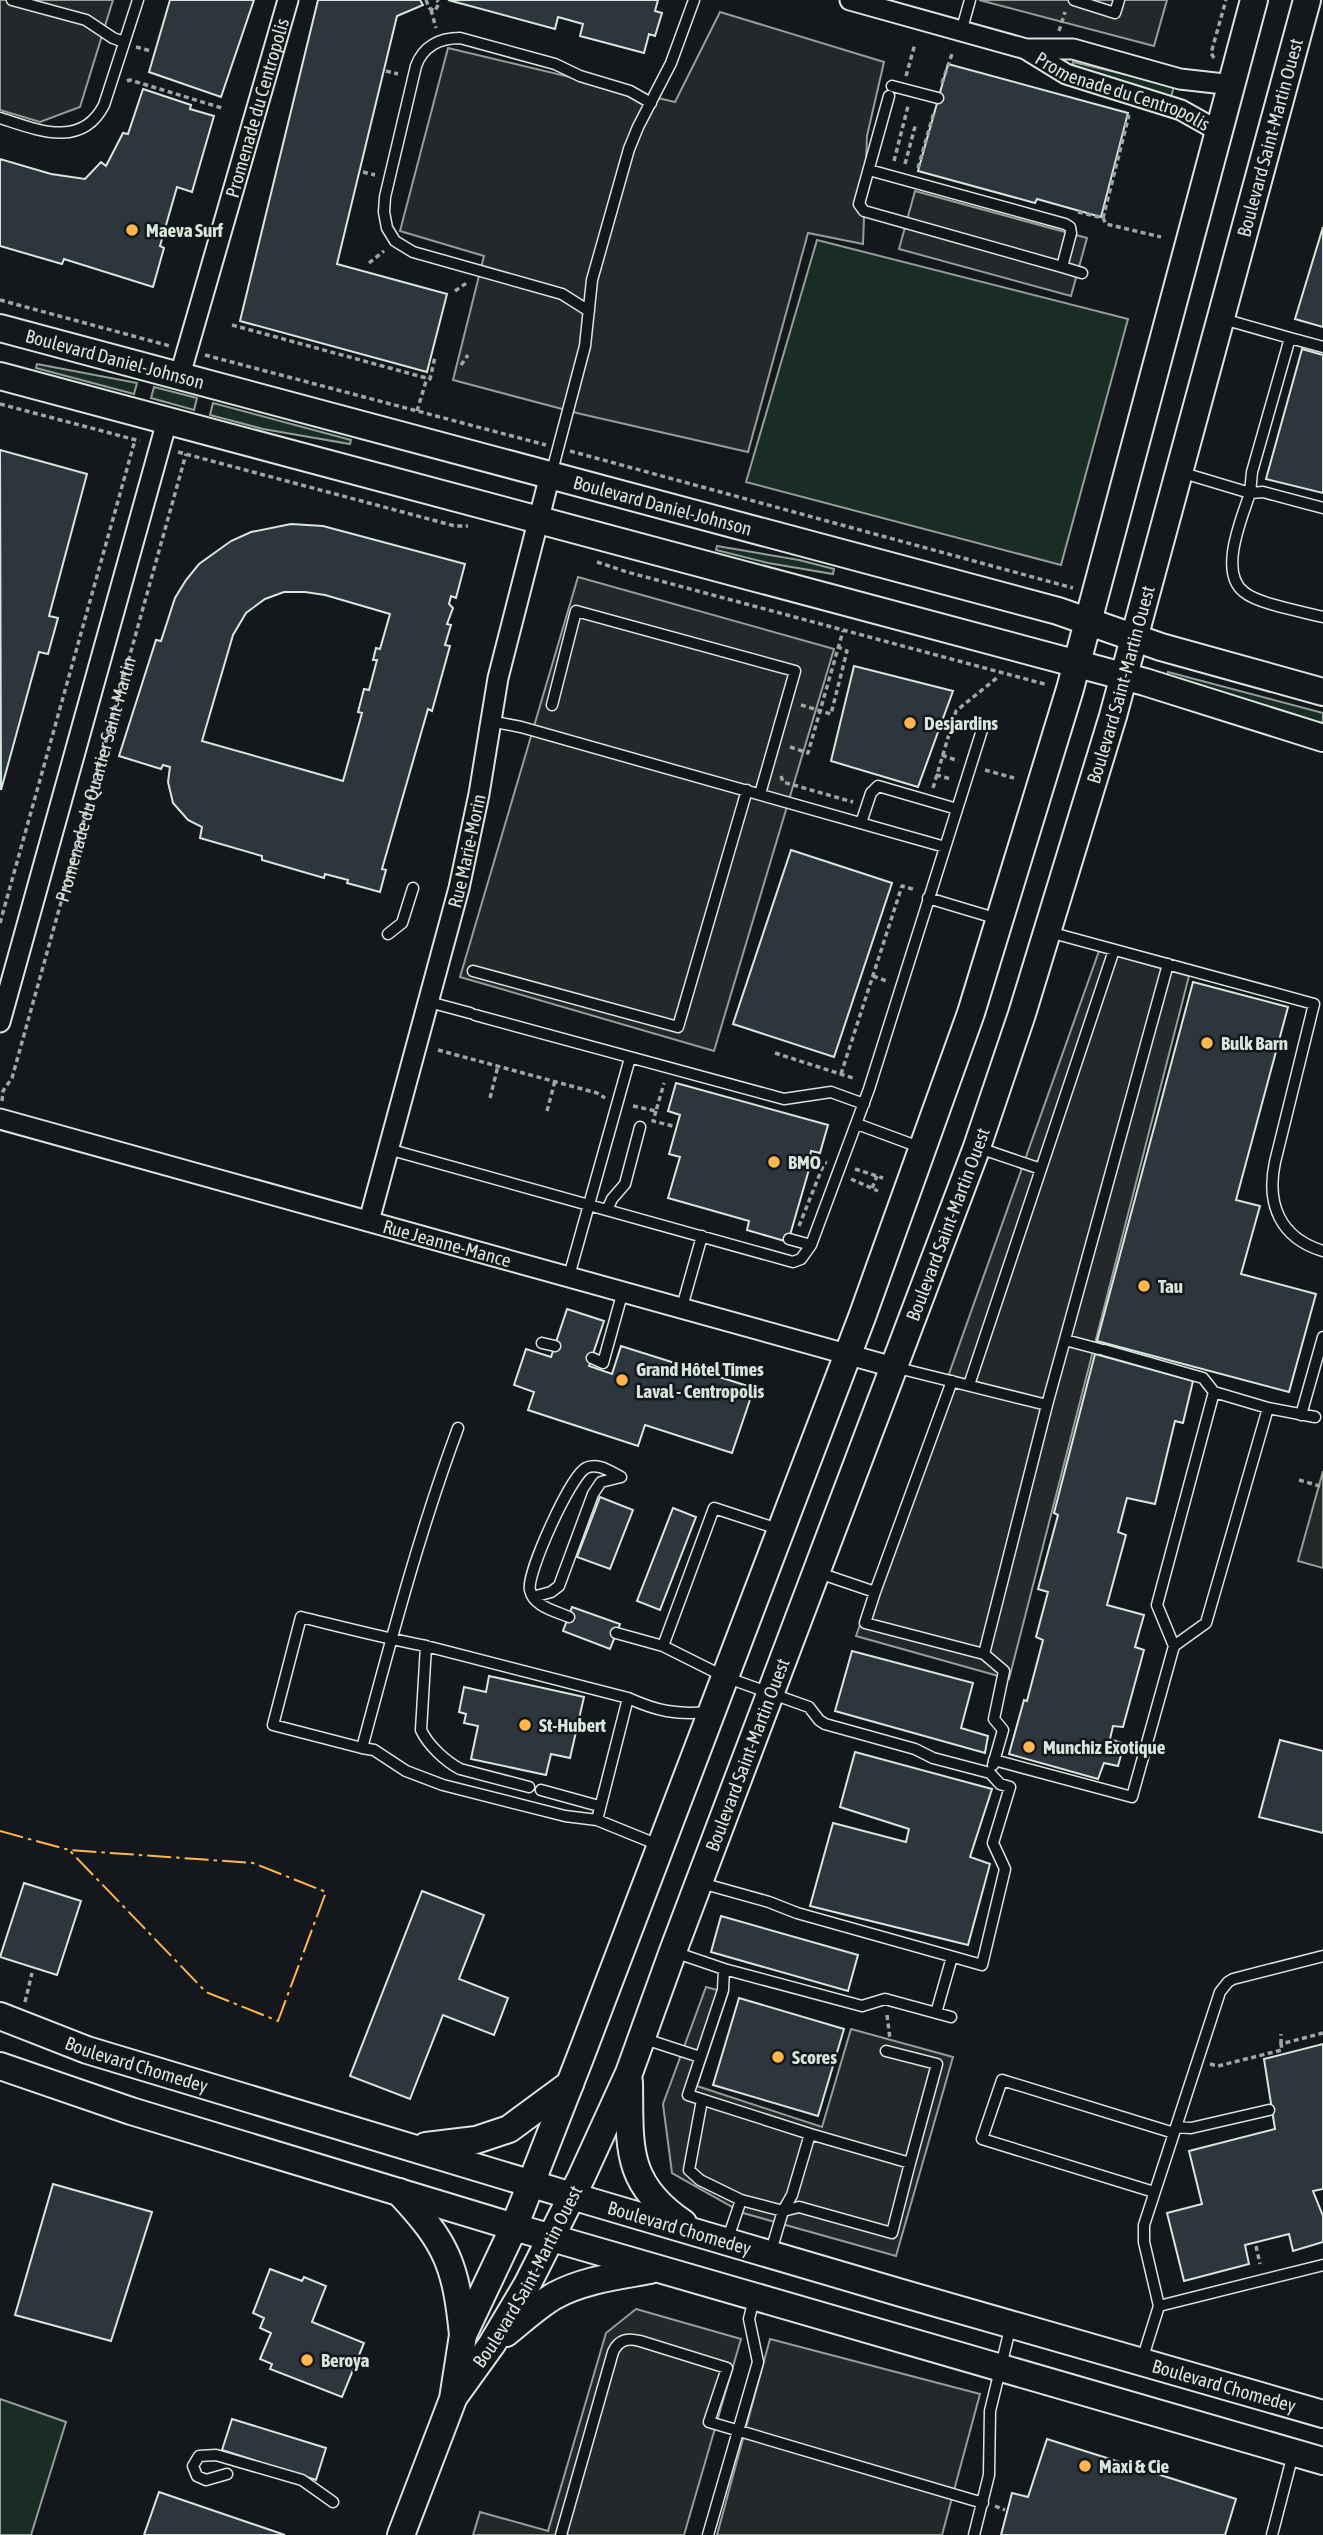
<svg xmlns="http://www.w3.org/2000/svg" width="1323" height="2535" viewBox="0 0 1323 2535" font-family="'Asap Condensed',sans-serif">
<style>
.green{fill:#1a2d24;stroke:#939e99;stroke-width:2}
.parking{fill:#24282b;stroke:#939e99;stroke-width:2}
.building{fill:#2c363c;stroke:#d8e6dc;stroke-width:2;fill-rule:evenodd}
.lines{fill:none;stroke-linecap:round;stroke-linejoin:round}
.lane-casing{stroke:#d8e6dc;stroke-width:13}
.street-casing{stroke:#d8e6dc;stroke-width:23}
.secondary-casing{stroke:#d8e6dc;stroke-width:30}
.path{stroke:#9da8a2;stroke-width:3.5;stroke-dasharray:5 3.5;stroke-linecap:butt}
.lane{stroke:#14181c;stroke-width:10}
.street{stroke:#14181c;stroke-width:19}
.secondary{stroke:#14181c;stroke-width:26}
.power{stroke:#ffb74d;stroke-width:2;stroke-dasharray:24 5 3.5 5;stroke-linecap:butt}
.poi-dot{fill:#ffb74d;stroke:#14181c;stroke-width:2.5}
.labels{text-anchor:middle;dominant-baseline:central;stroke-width:5;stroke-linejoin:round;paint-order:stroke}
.street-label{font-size:19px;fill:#d8e6dc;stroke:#14181c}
.poi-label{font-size:19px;font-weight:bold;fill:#d8e6dc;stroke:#14181c;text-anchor:start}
</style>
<rect width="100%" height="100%" fill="#14181c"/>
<!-- green -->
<path class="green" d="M1073,62l101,24 -3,11 -46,-13 -53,-19z
M817,240l311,79 -67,246 -315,-83z
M37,364l100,19 -3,11 -98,-26z
M154,387l43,11 -3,12 -43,-12z
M213,403l138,37 -1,4 -87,-15 -53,-14z
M717,546l82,14 35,9 -1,5 -65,-11 -52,-13z
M1168,672l155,41v10l-19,-3 -137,-45z
M0,2399l66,23 -35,113h-31z"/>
<!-- parking -->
<path class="parking" d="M0,0h113l-33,107 -40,15 -40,-12z
M979,0h188l-13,46z
M720,12l164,50 -17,74 -4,108 -55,-11 -60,219 -167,-38 -128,-34 31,-124 -84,-25 48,-183 227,54z
M915,191l172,47 -16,58 -172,-47z
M578,577l256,72 -120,402 -254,-74z
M1099,951l90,25 -180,703 -153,-43z
M1323,1471v97l-25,-7z
M706,1987l22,6 -31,93 125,41 29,-98 102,28 -57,199 -153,-43 -71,-40 -9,-69z
M636,2309l105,30 -57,196h-211l7,-23 68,19 58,-198z
M770,2339l210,55 -38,141h-225z"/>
<!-- building -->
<path class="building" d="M170,0h84l-33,97 -72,-25z
M318,0h102l3,5 -26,11 -60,248 110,30 -20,78 -187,-51z
M448,0h210l-3,11 7,2 -7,23 -6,-2 -5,19 -64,-17 3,-12 -25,-7 -3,12z
M948,64l180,49 -27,104 -64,-18 -2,4 -117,-32z
M143,89l48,16 -1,4 24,7 -22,76 -15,-5 -17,59 4,2 -11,39 -89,-28 -2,5 -62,-18v-87l51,15 34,5 16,-17 5,4 17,-33 5,1z
M1323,227v100l-28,-8z
M1302,349l21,6v138l-57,-14z
M0,450l87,24 -38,142 9,2 -10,36 -9,-2 -38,138z
M291,524l32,2 142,38 -9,34 -5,-2 -2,8 4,4 -6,16 4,1 -6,20 5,1 -18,65 -4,-2 -46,160 4,1 -6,22 -33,-9 1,-3 -23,-6 -1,4 -62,-18v-4l-62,-18 2,-11 -14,-7 -15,-17 -5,-21 2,-15 -7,-2 -2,4 -42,-13 37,-116 5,1 14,-43 11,-18 13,-16 32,-23 20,-9zM284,592h21l20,3 65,19 -10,35 -4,-1 -3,12h4l-8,30 -5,-1 -6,23 4,1 -19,68 -141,-40 31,-106 13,-22 19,-14z
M854,666l99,25 -35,96 -87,-26z
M791,850l101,33 -58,174 -101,-33z
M1193,982l95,25 -52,193 24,6 -19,68 75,20 -27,98 -192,-51z
M676,1083l152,42 -8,28 -9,-2 -3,14 2,1 -22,76 -41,-12 2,-9 -81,-23 12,-41 -11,-3 11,-39 -12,-4z
M567,1309l37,12 -15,45 23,8 9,-28 133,42 -22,65 -87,-28 -7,21 -110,-36 6,-18 -20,-7 12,-36 25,8z
M1095,1354l98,27 -10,42 -8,-2 -20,83 -28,-6 -9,34 8,3 -19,70 37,10 -9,32 9,3 -21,77 -10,-1 -3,13 14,5 -6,22 -14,-3 -6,16 -89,-25 15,-54 3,1 16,-61 -7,-3 12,-45 -10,-3 20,-74 -4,-2z
M600,1497l33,13 -23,59 -33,-12z
M673,1508l23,9 -36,93 -23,-9z
M572,1607l48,17 -10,25 -47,-18z
M852,1651l121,32 -12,45 27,8 -3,17 -150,-42z
M489,1676l95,21 -14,61 -19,-4 -5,21 -75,-16 7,-33 -14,-3 2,-9 -7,-2 5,-25 22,5z
M1280,1740l43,11v82l-64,-16z
M855,1752l137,37 -22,68 20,7 -22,81 -158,-39 23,-83 73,19 3,-13 -69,-22z
M24,1883l57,18 -24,74 -57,-18z
M422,1891l62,24 -25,64 49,19 -14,37 -51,-20 -33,84 -60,-23z
M721,1916l137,39 -10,36 -137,-39z
M739,1998l105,31 -26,87 -105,-31z
M1323,2044v145l-10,2 10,25v26l-30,9 -4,-17 -44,11 4,19 -65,17 -17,-68 35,-9 -13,-53 86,-22 -11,-70z
M53,2184l99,28 -41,129 -96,-26z
M270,2269l32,12 2,-4 22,9 -14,36 52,21 -22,54 -72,-28 2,-5 -12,-5 11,-26 -11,-5 4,-10 -11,-5z
M232,2419l94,29 -10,32 -94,-30z
M1047,2439l189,60 -11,36h-224l11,-42 16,4z
M159,2492l126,43h-141z"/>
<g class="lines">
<!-- lane casing -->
<g class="lane-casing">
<path id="lane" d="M12,0l74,20 27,18 11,4
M1074,0l41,13 4,-13
M961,32l9,-32
M892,86l46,12
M0,118c35,11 81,32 104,-13l34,-105
M869,170l196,54 5,3 1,6 -9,34 -198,-56 -5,-7 30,-108
M1062,267l20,6
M589,311l-27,-17 -149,-42 -18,-11 -8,-13 -3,-16 1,-15 31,-131c7,-20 24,-28 44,-28l95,26 25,12 50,15 21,12
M1223,319l67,19
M1323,347l-33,-9 -38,134 -2,21 13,-1 60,16
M1180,472l70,21c-8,25 -32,79 -6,99 14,12 60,20 79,25
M551,475l34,-129 7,-66 37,-131 9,-22 33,-64 23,-63
M552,705l24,-94 219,60 -35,123
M490,721l31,6 424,120
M861,823l10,-30 7,-7 79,23
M928,898l70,21
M1049,932l265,72 -39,158c-9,42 5,76 48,89
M388,934l14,-11 11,-35
M473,971l205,56 69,-237
M429,1002l41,11
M475,1015l309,84 47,-7 33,12
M857,1124l65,24
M979,1148l62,21
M388,1149l405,113 8,-3 10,-14 58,-156 113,-359
M607,1210l5,-11 13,-15 15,-57
M789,1239l22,6
M569,1276l61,-218
M682,1307l20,-71
M1065,1340l34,9
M542,1343l13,3
M592,1358l11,5 20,-72
M894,1367l153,38
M969,1385l145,-435
M1268,1408l47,9
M1301,1415l22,-78
M458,1428c-39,105 -67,212 -96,320l-89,-23 28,-108c41,10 83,21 125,29l202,52c29,13 48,17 80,14
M816,1572l59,20 77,-211
M875,1592l-10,31 119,31 63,-249 121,-441
M533,1597l18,-5 8,-6 34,-92 8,-12 20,-5
M569,1617c-14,-6 -36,-11 -39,-27 -4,-16 41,-115 56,-122 11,-6 25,4 35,9
M616,1633l47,13
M426,1646l-5,84c7,15 24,31 39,39l69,18
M1174,1646l-17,-41 57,-213
M984,1654l20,17 -10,48 9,11 -10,35
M628,1698l-31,122 64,26
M362,1748l12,2 32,21 37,14 122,31 32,4
M994,1760l138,37 42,-151 32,-23 62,-215 -54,-16 -11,-14 -99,-28
M541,1790l58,16
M701,1883l68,19 28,11 185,52 23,-96 -12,-26 17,-56 -10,-3 -10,-11 -57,-15 -18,-9 -90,-25 -6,-4 -10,-13 -84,-30 -62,-31 51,-138 67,22
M674,1952l50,17 -1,21 -35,105 122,39 -18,61 -9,16
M724,1969l138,37 23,-7 66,18
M936,2013l16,-56
M642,2038l58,19
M886,2051l51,13 -27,99
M702,2100l-13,70 11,10 41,20
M1176,2127l15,1 78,-18
M1154,2192l-172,-53 20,-59 172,53
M783,2211l16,-4 93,26 18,-70 -100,-29
M727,2241l14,-41 42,11 -13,43
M1159,2306l164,-41
M1142,2360l17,-54 -15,-64v-17l76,-233 8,-10 5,-3 90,-23
M227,2474l-21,6 -9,-4 -4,-10 6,-10 17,-1 86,25 31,22
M561,2535l52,-183c6,-13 15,-14 27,-11l87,27 -18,54 274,81
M708,2535l50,-173 -9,-43 5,-20
M974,2535l15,-60 1,-64 21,-86
M1272,2535l21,-81"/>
</g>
<!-- street casing -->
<g class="street-casing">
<g id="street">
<path d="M850,0l176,49h47l107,30 53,6"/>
<path id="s2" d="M1027,50l39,24 115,36 39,22"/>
<path id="s3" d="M180,375l108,-375"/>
<path d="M0,1022l167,-601"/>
<path id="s4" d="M0,1119l893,248"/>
<path id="s5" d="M369,1221l90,-333 20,-94 19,-116 52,-203"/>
</g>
</g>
<!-- secondary casing -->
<g class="secondary-casing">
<g id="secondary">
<path id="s6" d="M0,328l1058,283 103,36 162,45"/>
<path d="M0,376l1145,306 178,56"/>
<path id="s7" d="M0,2016l87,34 505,152 306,90 425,122"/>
<path d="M0,2066l131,45 383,116 809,234"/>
<path d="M629,2082c1,64 -5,101 54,141"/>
<path d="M426,2146l50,-6 33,-11 61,-45"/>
<path d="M399,2192c48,51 57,73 64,143"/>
<path d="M506,2333c15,-12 31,-27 48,-37 29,-16 64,-20 96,-26"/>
<path id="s8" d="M456,2394l36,-50 35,-59 54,-107 48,-105 44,-122 304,-804 45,-133 91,-298 194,-716"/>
<path d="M401,2535l52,-136 10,-64 51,-108 66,-169 282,-741 109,-304 99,-324 184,-689"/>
</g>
</g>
<!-- path -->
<g class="path">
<path d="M426,0l3,8 6,3 4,-8 -2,-3"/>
<path d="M431,10l5,18"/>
<path d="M1059,31l6,-19"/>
<path d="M136,47l15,4"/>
<path d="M1214,58l-3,-5 15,-53"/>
<path d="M386,71l12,3"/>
<path d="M906,76l9,-32"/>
<path d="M127,81l3,-1 92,28"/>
<path d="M942,83l10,-29"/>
<path d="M894,161l14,-55"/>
<path d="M905,164l11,-41"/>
<path d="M918,168l16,-56"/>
<path d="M363,172l12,3"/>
<path d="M1078,212l25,6 3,6 55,13"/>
<path d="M1103,218l26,-103"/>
<path d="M369,263l15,-12"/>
<path d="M455,291l13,-9"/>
<path d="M0,300l170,46"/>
<path d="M232,325l198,54 5,-22"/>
<path d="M205,355l341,90"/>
<path d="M461,365l7,-10"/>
<path d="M0,404l140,37"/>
<path d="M417,411l10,-33"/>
<path d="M570,451l503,137"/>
<path d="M178,452l277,74h13"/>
<path d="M597,562l30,10 421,113"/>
<path d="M801,705l30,9 16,-63 -9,-4"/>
<path d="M790,747l18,6 35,-122"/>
<path d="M942,755l16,6"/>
<path d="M985,770l29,8"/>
<path d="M936,775l15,4"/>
<path d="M781,776l2,6 70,20"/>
<path d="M933,788l23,-77 42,-34"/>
<path d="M0,923l135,-483"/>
<path d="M873,976l16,6"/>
<path d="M438,1050l159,43 8,5"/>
<path d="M775,1053l81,26"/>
<path d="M841,1074l61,-188 14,4"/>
<path d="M490,1098l8,-32"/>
<path id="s1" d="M2,1101l1,-10 9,-13 174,-624"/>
<path d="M633,1106l23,5 8,-28"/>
<path d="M547,1111l8,-30"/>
<path d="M656,1111l-3,10 23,6"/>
<path d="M809,1158l18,5"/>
<path d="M855,1169l28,9"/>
<path d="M851,1179l27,12"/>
<path d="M872,1188l5,-12"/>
<path d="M799,1226l24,-60"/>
<path d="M1299,1480l24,7"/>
<path d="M25,2002l7,-29"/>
<path d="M887,2015l3,24"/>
<path d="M1281,2044v-10"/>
<path d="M1210,2064l8,2 64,-16 -1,-6 42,-11"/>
<path d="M1256,2246l4,18"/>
<path d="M995,2506l10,4"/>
</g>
<!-- lane -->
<use href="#lane" class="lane"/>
<!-- street -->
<use href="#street" class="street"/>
<!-- secondary -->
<use href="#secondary" class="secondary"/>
<!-- power -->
<path class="power" d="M0,1831l69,19 184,13 73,29 -48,129 -72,-29 -137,-142"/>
</g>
<!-- markers -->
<g class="poi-dot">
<circle cx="132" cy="230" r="7"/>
<circle cx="910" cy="723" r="7"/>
<circle cx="1207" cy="1043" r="7"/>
<circle cx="774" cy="1162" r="7"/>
<circle cx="1144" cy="1286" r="7"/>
<circle cx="622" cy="1380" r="7"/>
<circle cx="525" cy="1725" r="7"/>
<circle cx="1029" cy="1747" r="7"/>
<circle cx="778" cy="2057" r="7"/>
<circle cx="307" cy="2360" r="7"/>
<circle cx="1085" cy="2466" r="7"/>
</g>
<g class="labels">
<!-- street labels -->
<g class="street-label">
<text stroke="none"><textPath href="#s2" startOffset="105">Promenade du Centropolis</textPath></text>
<text stroke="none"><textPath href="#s3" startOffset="278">Promenade du Centropolis</textPath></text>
<text stroke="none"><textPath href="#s8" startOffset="2406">Boulevard Saint-Martin Ouest</textPath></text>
<text stroke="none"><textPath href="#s6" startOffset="119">Boulevard Daniel-Johnson</textPath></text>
<text stroke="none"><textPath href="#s6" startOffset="686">Boulevard Daniel-Johnson</textPath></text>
<text stroke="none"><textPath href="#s8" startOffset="1839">Boulevard Saint-Martin Ouest</textPath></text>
<text stroke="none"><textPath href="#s1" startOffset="336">Promenade du Quartier Saint-Martin</textPath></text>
<text stroke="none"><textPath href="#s5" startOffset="383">Rue Marie-Morin</textPath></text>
<text stroke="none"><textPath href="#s8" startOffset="1272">Boulevard Saint-Martin Ouest</textPath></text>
<text stroke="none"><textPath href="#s4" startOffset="464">Rue Jeanne-Mance</textPath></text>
<text stroke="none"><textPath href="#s8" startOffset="705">Boulevard Saint-Martin Ouest</textPath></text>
<text stroke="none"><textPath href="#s7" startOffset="145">Boulevard Chomedey</textPath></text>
<text stroke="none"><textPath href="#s7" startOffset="712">Boulevard Chomedey</textPath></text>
<text stroke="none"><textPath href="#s8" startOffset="138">Boulevard Saint-Martin Ouest</textPath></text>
<text stroke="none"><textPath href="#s7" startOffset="1279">Boulevard Chomedey</textPath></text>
</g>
<!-- poi labels -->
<g class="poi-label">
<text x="146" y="230">Maeva Surf</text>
<text x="924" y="723">Desjardins</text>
<text x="1221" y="1043">Bulk Barn</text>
<text x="788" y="1162">BMO</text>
<text x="1158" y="1286">Tau</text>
<text x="636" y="1369">Grand Hôtel Times<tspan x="636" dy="22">Laval - Centropolis</tspan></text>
<text x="539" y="1725">St-Hubert</text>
<text x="1043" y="1747">Munchiz Exotique</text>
<text x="792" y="2057">Scores</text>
<text x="321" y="2360">Beroya</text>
<text x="1099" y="2466">Maxi &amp; Cie</text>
</g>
</g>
</svg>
